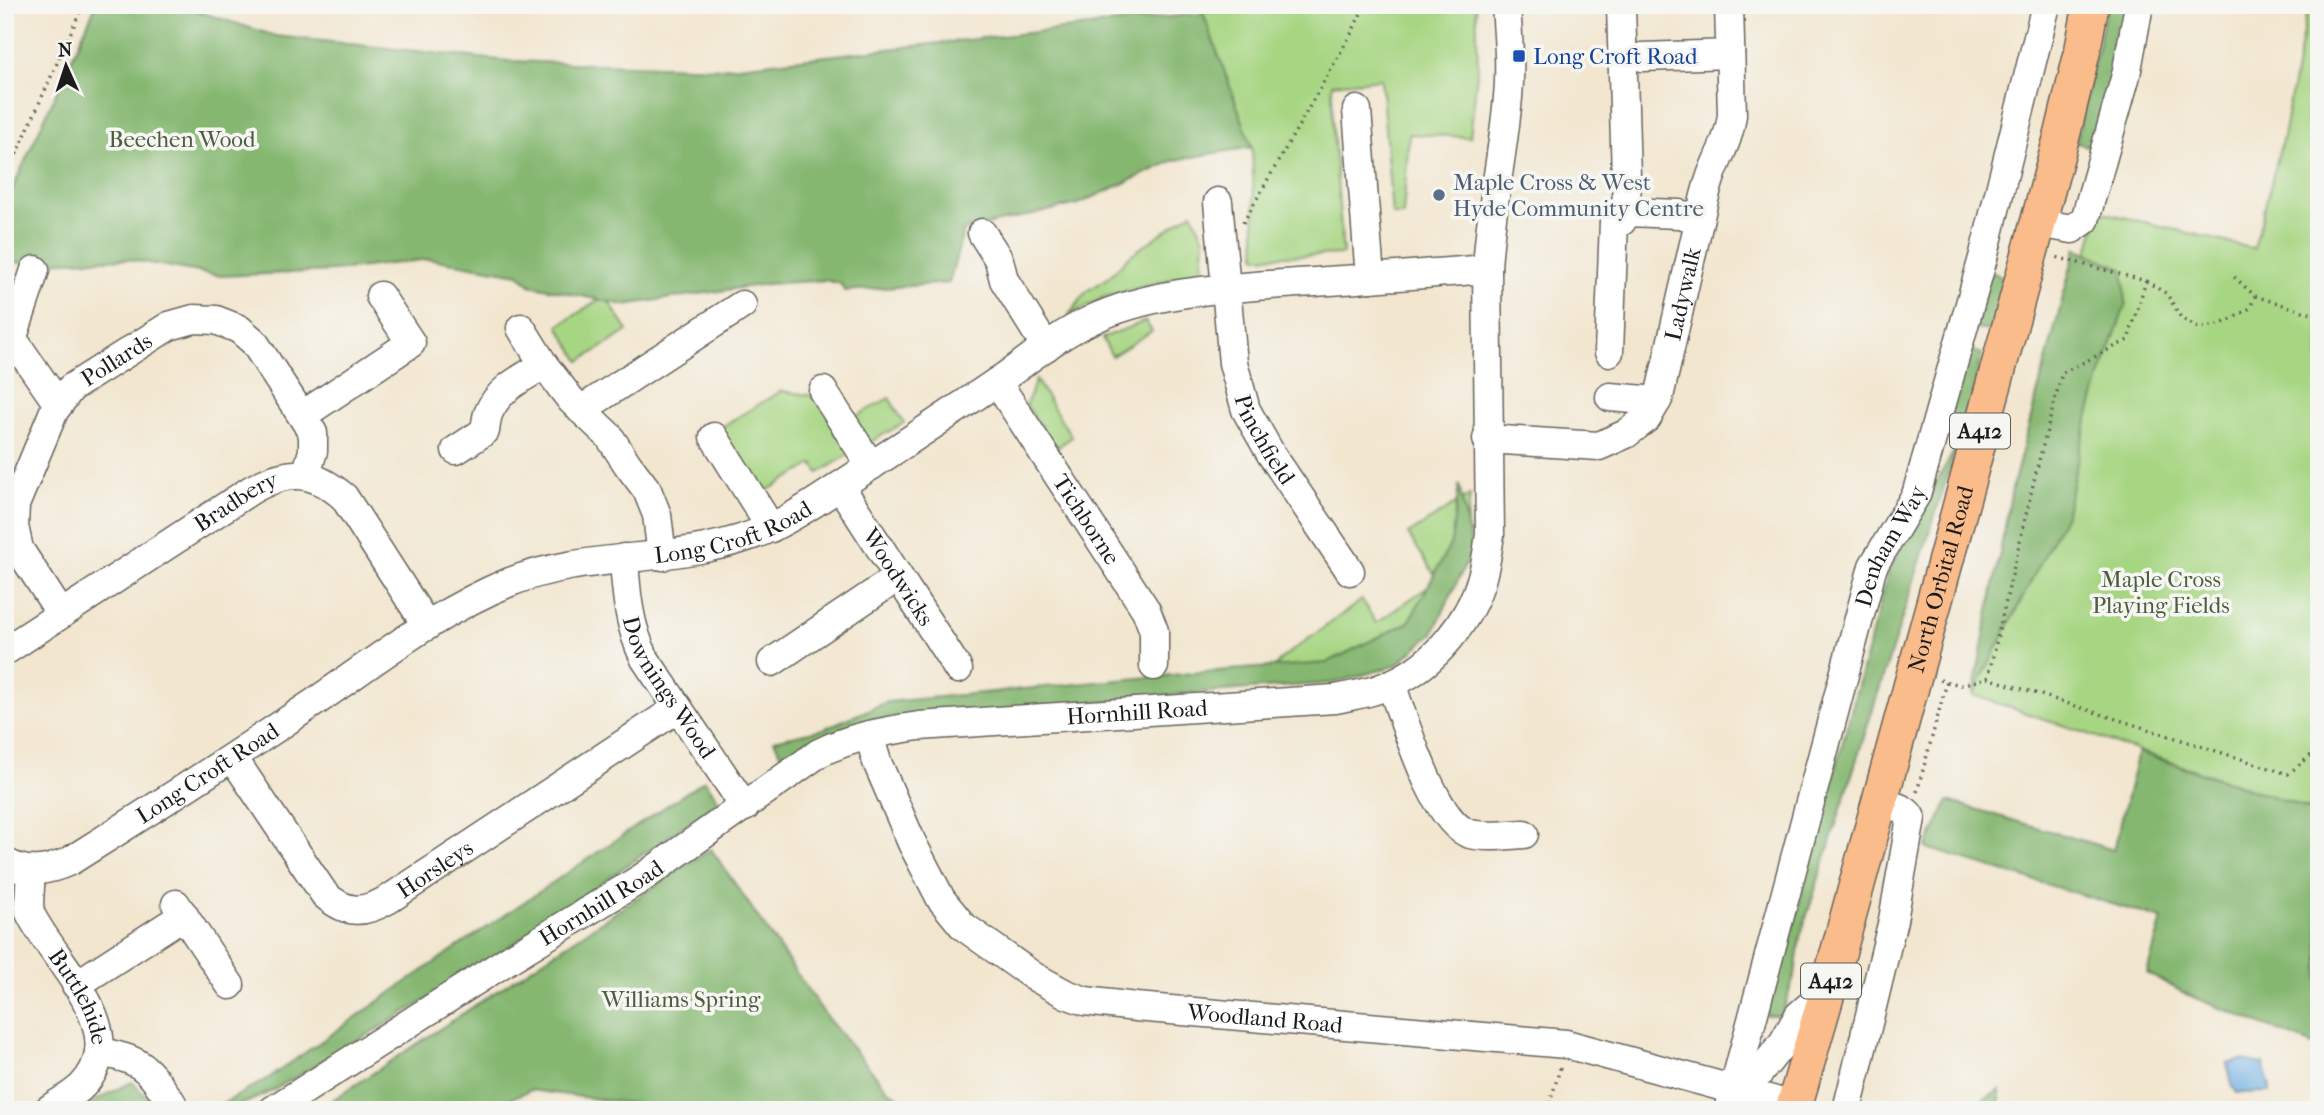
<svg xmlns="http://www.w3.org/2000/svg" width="2324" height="1115" viewBox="0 0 2324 1115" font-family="'IM FELL French Canon',serif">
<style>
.green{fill:#a7d683;stroke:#627950;stroke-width:2}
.forest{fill:#85b771;stroke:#506a46;stroke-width:2}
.water{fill:#6fafe3;stroke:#466680;stroke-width:2}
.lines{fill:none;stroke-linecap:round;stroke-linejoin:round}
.minor-casing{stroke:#67635b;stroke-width:31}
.major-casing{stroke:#67635b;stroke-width:38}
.path{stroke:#67635b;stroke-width:3.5;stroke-dasharray:2 5;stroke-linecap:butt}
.minor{stroke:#fff;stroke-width:28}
.major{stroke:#f9bc8a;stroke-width:35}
.transit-dot{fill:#1a4fb4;stroke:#f6f6f2;stroke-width:2.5}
.service-dot{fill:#5c6f8a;stroke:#f6f6f2;stroke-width:2.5}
.labels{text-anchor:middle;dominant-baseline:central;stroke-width:7;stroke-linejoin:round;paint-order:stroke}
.shield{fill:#f6f6f2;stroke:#5d5d5c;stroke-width:2}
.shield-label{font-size:21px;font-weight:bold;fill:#1c1c1c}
.transit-label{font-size:23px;fill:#164399;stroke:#f6f6f2;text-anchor:start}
.park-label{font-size:23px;fill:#4d5d40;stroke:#f6f6f2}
.service-label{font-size:23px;fill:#4e5e75;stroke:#f6f6f2;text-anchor:start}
.street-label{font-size:23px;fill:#1c1c1c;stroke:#f6f6f2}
</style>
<rect width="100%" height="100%" fill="#f6f6f2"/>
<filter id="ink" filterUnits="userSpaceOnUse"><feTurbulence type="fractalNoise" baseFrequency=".0143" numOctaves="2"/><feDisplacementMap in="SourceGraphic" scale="14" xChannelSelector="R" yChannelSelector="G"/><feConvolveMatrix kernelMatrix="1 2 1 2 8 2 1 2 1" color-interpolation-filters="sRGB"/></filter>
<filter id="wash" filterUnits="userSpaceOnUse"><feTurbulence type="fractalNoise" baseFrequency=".00686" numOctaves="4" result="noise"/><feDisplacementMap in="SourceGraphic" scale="28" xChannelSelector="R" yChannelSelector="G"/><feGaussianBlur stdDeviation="1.57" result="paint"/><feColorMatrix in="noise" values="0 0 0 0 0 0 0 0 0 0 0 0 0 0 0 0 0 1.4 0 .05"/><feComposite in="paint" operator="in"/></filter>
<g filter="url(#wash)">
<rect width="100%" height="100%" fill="#f2e6cf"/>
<!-- green -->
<path class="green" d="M1200,5h276l2,61 -8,71 -61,-3 -6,81h-11l-11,-136 -49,5 1,45 10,125 -87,3 -4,-110z
M2308,5h11v807l-346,-117 49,-198 77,-286 155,38 29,-112z
M1192,212l12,27 -2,32 -95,25 -39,20 18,-24 23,-15 19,-20z
M605,296l23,35 -48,30 -22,-35z
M1145,321l7,10 -40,25 -10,-18z
M1036,380l36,57 -16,11 -30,-43z
M781,391l41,6 34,53 -37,23 -6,-9 -57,33 -43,-65z
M889,398l15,25 -43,24 -17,-24z
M1470,495l-9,79 -24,42 -36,31 -137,33 17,-21 81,-59 14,23 62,-43 -30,-46z"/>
<!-- forest -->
<path class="forest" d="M96,5h82l98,31 232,25 213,7 482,-55 49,134 -77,13 -97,44 -114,26 -15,53 -105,8 -3,-7 -16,-4 -58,4 -143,21 -94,-20 -11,-11 -89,-15 -97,12 -112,5 -94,-17 -122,4v-58z
M2107,5h23l-38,142 -16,-4z
M2076,248l47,21 3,34 -27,77 -18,64 -15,69 -93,182 39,-206z
M1988,271l19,7 -17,53 -15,-2z
M1965,348l17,6 -15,67 -19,-5z
M1957,446l-157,491 -5,38 -14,40h-15l22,-70 100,-371 32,-65z
M1459,484l13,66 -39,83 -38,33 -62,17 -151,11 -185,18 -110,6 -104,42 -9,-20 49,-11 64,-27 317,-30 122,-9 83,-41 42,-79z
M2138,752l181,60v235l-129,-51 -43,-23 15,-54 -236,-71 22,-47 166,49z
M705,780l14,22 -257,177 -190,112 -43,19h-17l58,-33 171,-119z
M711,849l117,170 60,71 32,20h-241l-149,-20 -45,20 -166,-1z
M132,1082l27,28h-76l11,-9z
M2000,1090v20h-35z"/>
<!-- water -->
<path class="water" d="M2243,1060l21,4c0,11 7,17 6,28l-33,1 -5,-8 -5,-22z"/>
</g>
<g filter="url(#ink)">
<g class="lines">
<!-- minor casing -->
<g class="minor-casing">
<g id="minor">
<path d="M1642,57l88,-3"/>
<path d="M1357,110l13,168"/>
<path id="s1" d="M1218,202l15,161 13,47 25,44 79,117"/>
<path d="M1627,212l52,2 20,5"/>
<path d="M2038,223l34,6 13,-9 41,-145 13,-70"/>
<path d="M982,233l17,27 5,20 42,67"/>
<path d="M521,328l23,37 27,35 38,36 19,29 19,25 10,25 5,41"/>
<path d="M5,341l12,4 41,59"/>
<path d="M11,343l24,-73"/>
<path d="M1609,352l5,-131h8l5,-9 -6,-207"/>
<path id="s2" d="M997,382l149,228 8,21v35"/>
<path d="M823,391l48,75"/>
<path d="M1610,397l47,4"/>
<path d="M581,410l161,-105"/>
<path d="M303,415l108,-72 -31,-47"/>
<path d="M714,437l57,91"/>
<path id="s3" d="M1487,439l112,7 27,-12 21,-16 12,-21 44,-193c2,-9 5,-19 8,-28 8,-22 18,-36 21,-61l-3,-110"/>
<path d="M456,450l29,-19c1,-5 1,-11 3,-17 10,-25 34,-36 56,-49"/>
<path id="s4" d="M840,486l118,183"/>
<path id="s5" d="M624,558c2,36 5,69 21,101l100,148"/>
<path id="s6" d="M61,614l-42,-65 -5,-23 1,-21 39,-94 17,-23 98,-62 25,-7 22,1 23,9 15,13 59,91v18l-7,24"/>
<path id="s7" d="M5,651l246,-161c37,-21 60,-21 93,7l83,129"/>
<path d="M772,662l126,-85"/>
<path d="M1391,684c13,34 43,140 79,150 17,4 37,1 54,0"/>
<path id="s8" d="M869,735l8,27 35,81 29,56 22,27 70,50 33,18 19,7 51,6 430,37 228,62"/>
<path id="s9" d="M233,758l92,137c22,19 38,19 64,4l289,-191"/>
<path id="s10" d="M5,862c22,13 43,9 65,-1 83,-52 165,-105 245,-159 63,-43 125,-92 195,-120 84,-33 179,-16 262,-55 28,-13 54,-32 80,-49 51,-33 102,-67 152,-101 27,-19 55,-42 85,-56 64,-31 140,-33 209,-38 63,-4 126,-9 189,-14"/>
<path id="s11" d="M31,871l-2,32 1,10c23,49 104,117 53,172 -9,10 -24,17 -35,25"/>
<path d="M176,904l54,81"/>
<path d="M76,985l108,-70"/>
<path d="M99,1052c45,8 47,15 73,51"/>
<path d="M1734,1089l25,-16 24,-30 16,-28 29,-25"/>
<path id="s12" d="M273,1110l238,-152 131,-80 177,-125c32,-16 65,-22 100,-27l416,-27c20,-4 40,-7 58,-16 42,-19 77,-62 89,-106 4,-14 6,-28 8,-43l-3,-265c3,-58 16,-114 21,-172 3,-30 0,-61 -2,-92"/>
<path id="s13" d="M1728,1110l145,-544 43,-71 67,-237 63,-253"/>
<path d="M1847,1110l46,-190 18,-102c-4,-11 -21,-12 -31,-16"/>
</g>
</g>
<!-- major casing -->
<g class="major-casing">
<g id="major">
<path id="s14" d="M1793,1110l35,-120 235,-858 19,-79 9,-48"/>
</g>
</g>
<!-- path -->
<path class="path" d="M5,180l78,-175
M1243,223l108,-189 14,-29
M2146,281l21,13 14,24 17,10 20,-3 14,-6 18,-11 5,-12 -24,-22
M2255,296l60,19 4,-15
M1988,678l48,-206 26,-99 66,-33 18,-59 -90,-24
M1940,680l21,5 27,-7 300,96 31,-25
M1917,792l30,-110
M1548,1110l13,-45"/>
<!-- minor -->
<use href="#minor" class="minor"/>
<!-- major -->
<use href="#major" class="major"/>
</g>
</g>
<!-- markers -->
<rect class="transit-dot" x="1512" y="49" width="14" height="14" rx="3.5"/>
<circle class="service-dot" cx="1439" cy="195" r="7"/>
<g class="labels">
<!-- shield labels -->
<g class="shield">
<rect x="1950" y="413.5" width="60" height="35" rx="5"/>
<rect x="1801" y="963.5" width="60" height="35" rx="5"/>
</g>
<g class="shield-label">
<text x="1980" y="431">A412</text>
<text x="1831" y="981">A412</text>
</g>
<!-- transit labels -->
<g class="transit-label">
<text x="1533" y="56">Long Croft Road</text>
</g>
<!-- park labels -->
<g class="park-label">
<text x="182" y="139">Beechen Wood</text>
<text x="2161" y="579">Maple Cross<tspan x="2161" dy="26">Playing Fields</tspan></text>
<text x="681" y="999">Williams Spring</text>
</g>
<!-- service labels -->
<g class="service-label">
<text x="1453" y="182">Maple Cross &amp; West<tspan x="1453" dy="26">Hyde Community Centre</tspan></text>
</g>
<!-- street labels -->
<g class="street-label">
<text stroke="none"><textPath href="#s3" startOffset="298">Ladywalk</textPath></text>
<text stroke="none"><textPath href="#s6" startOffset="306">Pollards</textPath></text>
<text stroke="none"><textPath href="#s1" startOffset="245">Pinchfield</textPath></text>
<text stroke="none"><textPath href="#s7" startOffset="275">Bradbery</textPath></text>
<text stroke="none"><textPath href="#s2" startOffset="164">Tichborne</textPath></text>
<text stroke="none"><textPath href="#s10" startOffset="819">Long Croft Road</textPath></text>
<text stroke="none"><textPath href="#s13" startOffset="588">Denham Way</textPath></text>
<text stroke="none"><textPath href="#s4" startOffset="108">Woodwicks</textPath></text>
<text stroke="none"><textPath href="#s14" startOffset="551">North Orbital Road</textPath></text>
<text stroke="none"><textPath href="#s5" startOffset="140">Downings Wood</textPath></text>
<text stroke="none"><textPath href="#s12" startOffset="975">Hornhill Road</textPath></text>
<text stroke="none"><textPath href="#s10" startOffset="231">Long Croft Road</textPath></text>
<text stroke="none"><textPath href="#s9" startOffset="290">Horsleys</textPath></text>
<text stroke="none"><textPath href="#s12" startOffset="388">Hornhill Road</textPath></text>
<text stroke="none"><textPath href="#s11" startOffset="140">Buttlehide</textPath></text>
<text stroke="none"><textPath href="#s8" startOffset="539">Woodland Road</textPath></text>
</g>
</g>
<!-- margin -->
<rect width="2324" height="1115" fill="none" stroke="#f6f6f2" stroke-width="28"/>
<!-- north arrow -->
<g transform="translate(66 66) rotate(357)" stroke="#f6f6f2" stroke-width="5" paint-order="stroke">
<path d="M0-5L12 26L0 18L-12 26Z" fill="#1c1c1c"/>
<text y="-10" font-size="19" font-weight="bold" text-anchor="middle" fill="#1c1c1c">N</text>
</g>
</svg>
